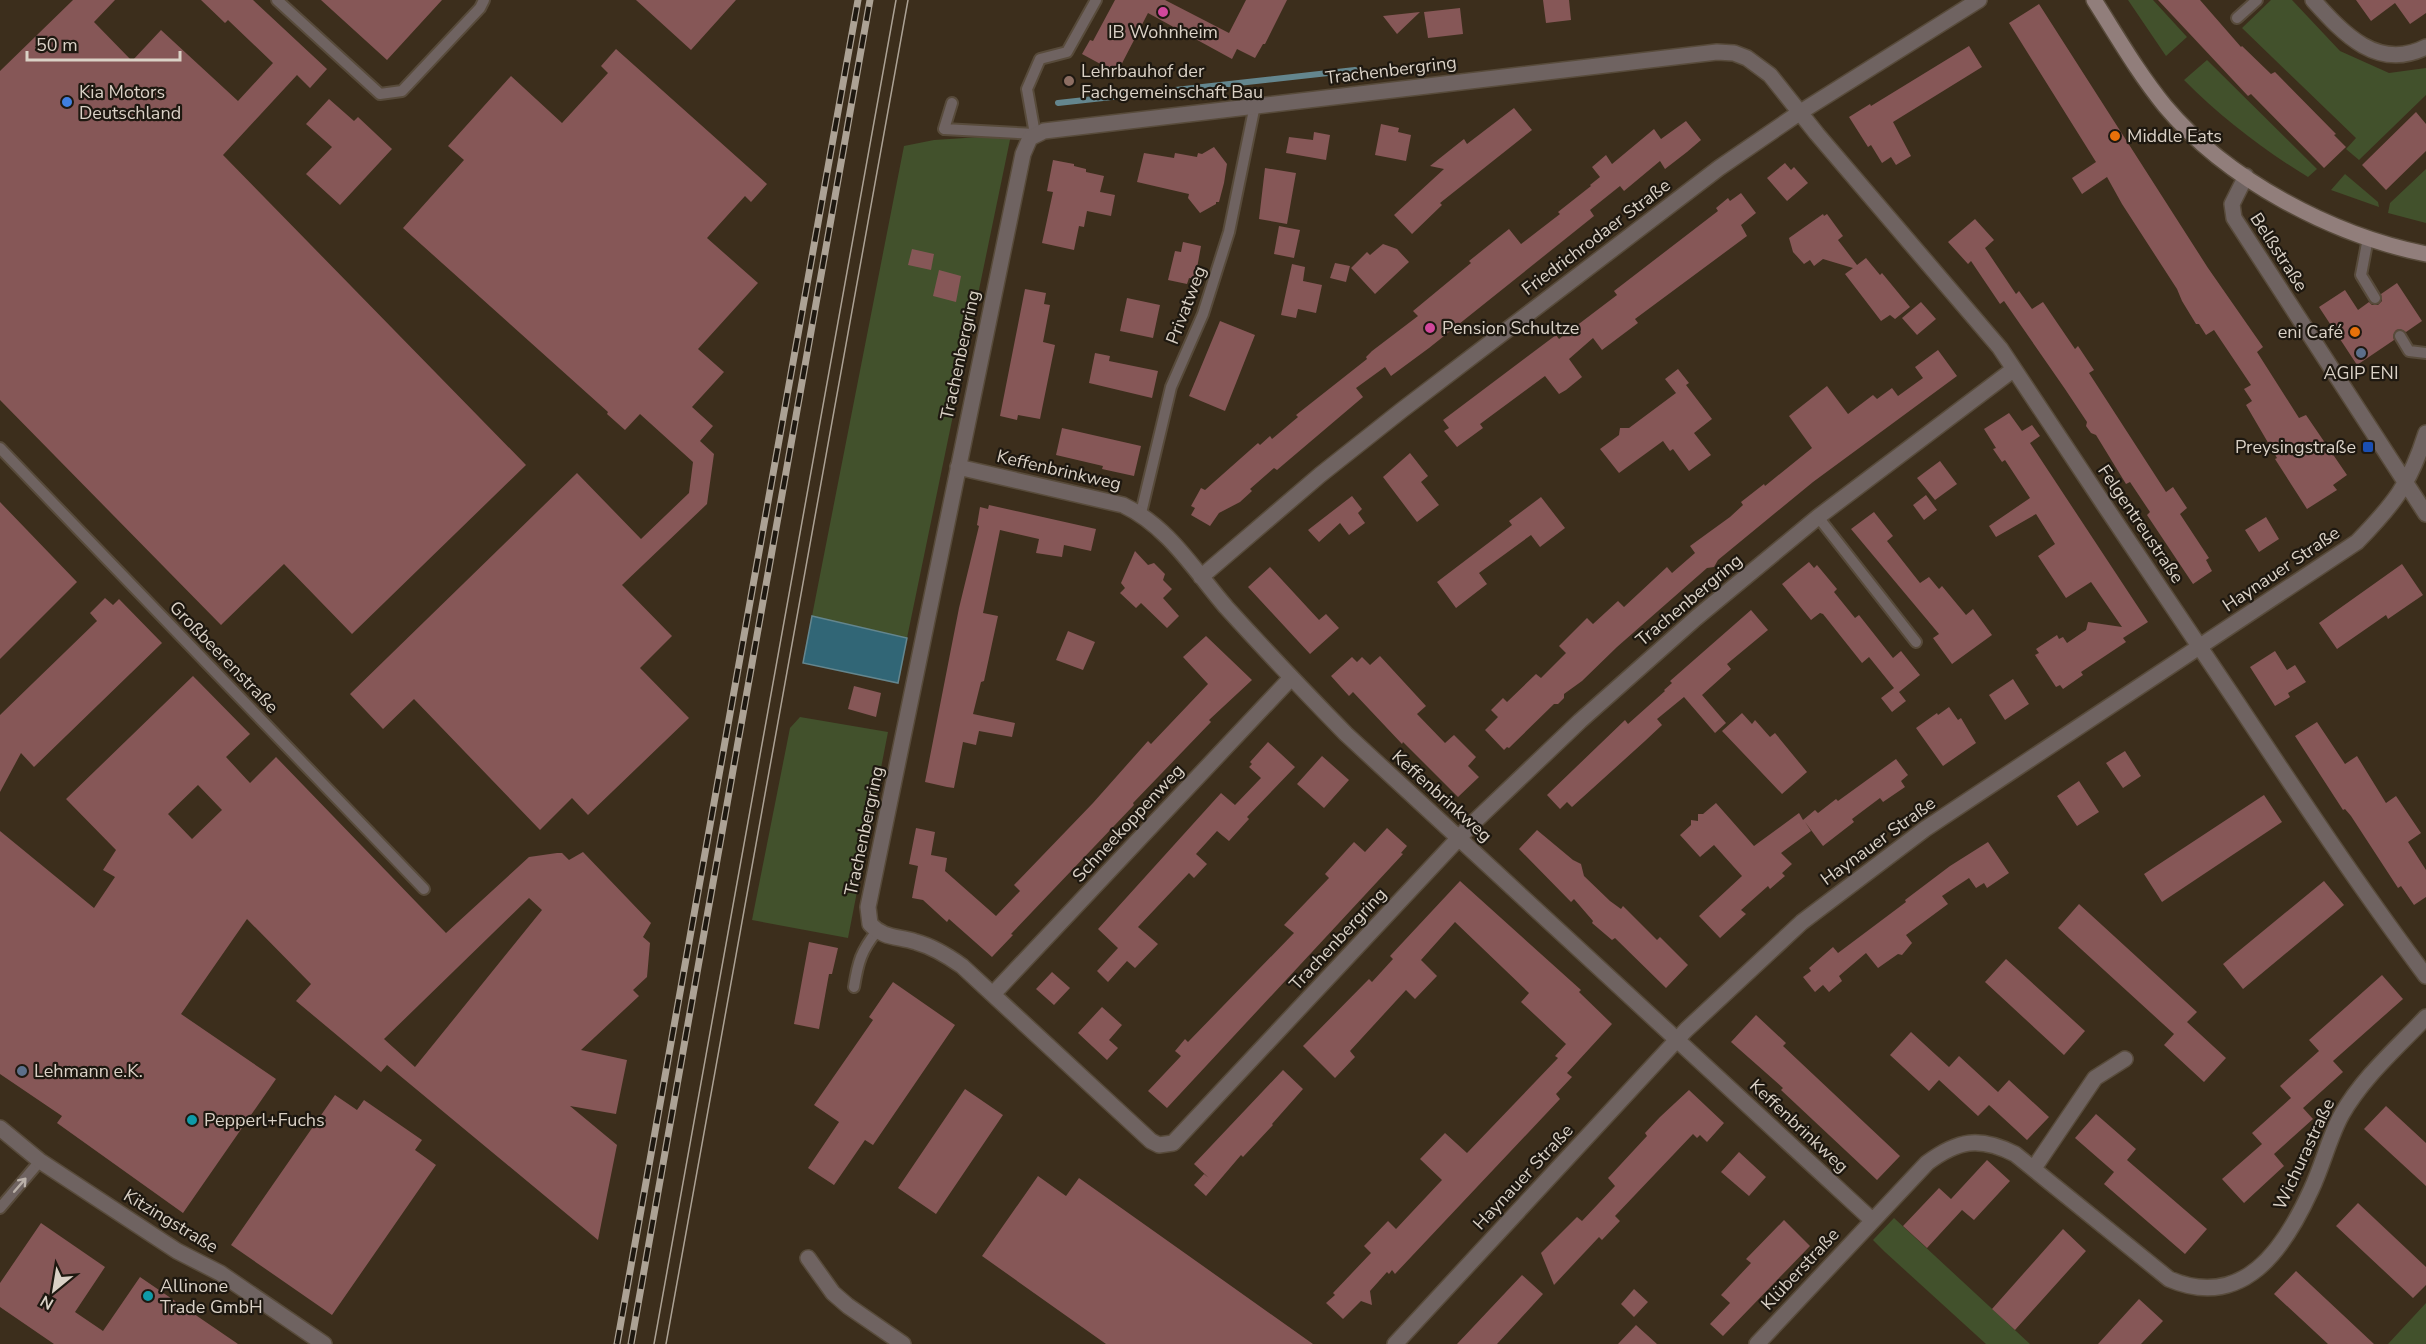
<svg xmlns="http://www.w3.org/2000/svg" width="2426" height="1344" viewBox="0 0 2426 1344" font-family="'Nunito Sans',sans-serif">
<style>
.green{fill:#42512c}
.water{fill:#316676;stroke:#64868e;stroke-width:1.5}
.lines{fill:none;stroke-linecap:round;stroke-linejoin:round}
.stream{stroke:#64868e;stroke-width:6}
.building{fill:#865757;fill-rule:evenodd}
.lane-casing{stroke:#584b3b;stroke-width:14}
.street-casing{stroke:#584b3b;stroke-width:18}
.secondary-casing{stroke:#584b3b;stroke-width:18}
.lane{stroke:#6f6361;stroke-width:10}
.street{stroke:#6f6361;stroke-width:15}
.secondary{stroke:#917e7b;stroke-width:15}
.tram{stroke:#aca295;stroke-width:1.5}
.rail-casing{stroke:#aca295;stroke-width:7}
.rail{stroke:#1e1810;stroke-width:4.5;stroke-dasharray:14;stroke-linecap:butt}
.oneway{stroke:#bab0a8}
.hotel-dot{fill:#d1479c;stroke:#1e1810;stroke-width:2}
.education-dot{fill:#8d6e63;stroke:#1e1810;stroke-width:2}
.shop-dot{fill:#3f7fe0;stroke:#1e1810;stroke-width:2}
.food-dot{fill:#e8710a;stroke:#1e1810;stroke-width:2}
.service-dot{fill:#5c6f8a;stroke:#1e1810;stroke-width:2}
.transit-dot{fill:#1a4fb4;stroke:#1e1810;stroke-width:2}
.culture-dot{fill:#0f9aa8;stroke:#1e1810;stroke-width:2}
.labels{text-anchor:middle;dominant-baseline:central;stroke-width:4.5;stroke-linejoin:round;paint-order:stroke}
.poi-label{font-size:18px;fill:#dad1c6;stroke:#1e1810;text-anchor:start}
.street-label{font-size:18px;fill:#dad1c6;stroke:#1e1810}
</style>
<rect width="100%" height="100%" fill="#3c2e1c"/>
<!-- green -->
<path class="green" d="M2128,0h25l34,37 -21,19z
M2271,0h21l48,51 49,22 37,-5v27l-67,65 -13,-11 10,-11 -114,-110z
M2207,60l110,109 -9,8c-46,-28 -86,-59 -124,-97z
M1011,135l-104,503 -95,-22 92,-470 30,-6z
M2426,169v54l-38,-10 2,-10z
M2345,174l33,28 1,5 -48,-17z
M800,717l88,15 -40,206 -96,-18 38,-192z
M1894,1218l136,126h-44l-101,-92 -12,-12z
M2426,1303v41h-38z"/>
<!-- water -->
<path class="water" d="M812,616l95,22 -9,45 -95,-20z"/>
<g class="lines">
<!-- stream -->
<path class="stream" d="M1058,103l297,-33"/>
</g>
<!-- building -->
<path class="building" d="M73,0h42l-21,22 38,39 29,-31 77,71 35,-38 -45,-43 -3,3 -24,-23h52l74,69 -17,19 -13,-13 -74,80 303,310 -174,169 -68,-70 -63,61 -221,-225v-329z
M321,0h121l-55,60z
M636,0h100l-45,50z
M1115,0h50l64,33 17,-33h41l-22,44h-2l-8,14 -18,-9 -5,10 -84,-46 -31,60 -35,-19 8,-14 3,1z
M1543,0h26l2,20 -25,3z
M2158,0h42l41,47 1,-1 29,28 4,-2 61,62 -2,1 12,12 -22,21 -73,-74 -3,2z
M2356,0h70v13l-16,11 -15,-21 -24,18z
M2039,4l169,264 55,79 -6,5 42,66 7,-3 41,60 -14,10 4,5 -30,19 -32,-50 2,-1 -31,-53 6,-4 -8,-12 7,-4 -37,-55 -8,5 -7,-11h-3l-14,-23 -5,-12 -55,-85 -15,-27 -25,17 -10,-16 24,-16 -87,-139z
M1460,8l3,26 -35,4 -4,-26z
M1420,12l-23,22 -14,-18z
M1969,46l13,21 -89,55 18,34 -15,9 -5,-8 -9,6 -11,-18 -3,2 -19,-30 21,-13 1,2z
M616,49l151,135 -16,18 -6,-6 -38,42 51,45 -60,66 26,23 -32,35 21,19 -13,15 14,13 -7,50 -85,81 50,51 -32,32 49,50 -101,97 -16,-17 -32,32 -126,-131 -31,30 -33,-35 227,-221 64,66 48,-46 4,-31 -53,-48 -15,16 -18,-16 1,-2 -205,-184 61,-68 -16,-14 63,-70 51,47 46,-50 -7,-7z
M329,99l25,22 4,-4 34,32 -52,56 -34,-31 26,-27 -26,-23z
M1514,108l18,22 -92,73 2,2 -30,29 -18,-19 50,-46 -14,-3 34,-27 3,5z
M2416,112l10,12v27l-40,39 -24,-25z
M1686,121l15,19 -14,12 -22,17 -5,-8 -36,30 -4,-5 -30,24 4,6 -165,132 -38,28 -6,-9 -29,21 7,9 -86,73 -3,-2 -24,21 2,2 -12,11 -21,11 -9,13 -19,-11 4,-7 -4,-2 10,-18 4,2 53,-47 2,2 10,-9 2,3 26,-22 -2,-2 71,-56 -1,-2 6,-6 46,-35 -5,-5 58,-48 -2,-2 40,-32 12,15 39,-30 -2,-2 33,-26 -1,-1 10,-8 -8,-10 14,-12 6,9 42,-35 7,10z
M1381,124l18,4 -1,4 13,3 -5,26 -31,-6z
M1314,132l16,3 -4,25 -40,-7 3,-16 24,3z
M1214,147l13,17 -3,19 -5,19h-3v2l-16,9 -12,-15 1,-4 -52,-12 7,-29 30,5 1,-5 22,4 1,-4 4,1z
M1053,160l21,4v2l12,3v3l18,4 -4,16 15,3 -4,21 -24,-5 -3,16 -5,-1 -5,24 -32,-7 11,-51 -6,-1z
M1785,163l6,7 3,-3 14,16 -21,18 -20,-23z
M1265,168l31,5 -9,51 -28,-5z
M1741,193l15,20 -15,12 6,11 -112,83 3,4 -36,27 -9,-12 -24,21 13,18 -16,13 -7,4 -14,-18 -65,48 3,4 -26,19 -13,-16 5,-3 -6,-8 113,-85 3,4 58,-44 -3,-4 104,-80 -2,-3 12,-10 2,3z
M1823,214l1,2 3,-2 16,22 -5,4 19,25 9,-7 14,17 2,-2 28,34 -15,12 -5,-4 -9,6 -36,-47 8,-6 -30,-9 -9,7 -4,-6 -6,4 -11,-12 -4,-14z
M1975,219l19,21 -9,8 31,46 3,-3 13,18 11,-7 32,47 3,-3 16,24 -5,3 77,119 7,-5 14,21 -7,6 29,44 -3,2 6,11 -19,13 -46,-69 3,-3 -20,-30 -4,2 -30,-49 -5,-2 -5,-7 1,-4 -22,-33 -61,-88 -4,3 -29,-43 -3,3 -20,-22z
M1279,226l21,4 -6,28 -20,-4z
M1183,242l18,4 -6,33 -6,-1 -2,6 -19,-4 7,-29 6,1z
M1383,244l14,5 12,13 -34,32 -24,-26 16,-16 3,3z
M912,249l22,5 -3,16 -23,-5z
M1335,263l15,3 -4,16 -16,-4z
M1292,264l13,3 -2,14 19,4 -6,28 -18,-4 -2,9 -15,-3z
M939,270l22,6 -5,26 -23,-6z
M2397,283l25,38 -16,11 -6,-3 -4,1 -3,6 1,4 -37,25 -38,-58 26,-17 13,20 11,-8 3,3h6l4,-4 -1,-7z
M1025,289l21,4 -2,11 6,1 -7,37 12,3 -15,74 -22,-4 -1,5 -17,-4z
M1127,298l33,7 -7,33 -33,-7z
M1921,302l15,17 -19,16 -15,-17z
M1220,321l35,14 -30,76 -36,-15z
M1938,350l19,26 -144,106 -95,78 -4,7 -7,1 -90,79 -35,34 -18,13v4l-6,6h-4l-45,44 -2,-1 -3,3 -19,-20 13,-13 -7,-7 12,-12 4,4 29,-28 5,4 25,-25 -7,-7 28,-28 6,6 25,-23 6,6 43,-40 5,6 23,-20 -5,-7 40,-29 13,-12 -2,-3 23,-18 1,2 47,-38 -23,-32 38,-30 21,28 25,-19 4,4 15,-11 6,8 25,-18 -8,-11z
M1095,353l15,3 -1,5 49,10 -6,27 -63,-15z
M1678,369l11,14 -3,2 26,34 -18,14 17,22 -22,16 -16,-22 -3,2 -7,-10 -44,32 -19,-24 19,-14 1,-7h9l47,-35 -11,-14z
M2009,413l13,18 10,-6 8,11 -10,7 118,179 -25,16 3,4 -45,30 2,3 -20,14 -3,-4 -4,2 -21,-32 4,-2 -3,-4 21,-14 2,4 4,-2 4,6 19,-13 2,-8 34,5 -31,-45 -25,16 -28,-42 17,-12 -19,-30 -40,23 -7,-11 41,-28 -25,-38 -3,2 -9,-13 3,-1 -12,-19z
M1062,428l79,18 -7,30 -32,-7 1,-3 -47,-11z
M1410,453l18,23 -7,6 18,23 -22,17 -34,-45z
M1940,461l17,23 -22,16 -18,-22z
M1926,495l11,15 -13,10 -11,-15z
M1352,496l10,13 -4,4 7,10 -16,12 -9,-12 -21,19 -11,-12z
M1541,497l24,31 -25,19 -9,-12 -52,38 8,11 -31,24 -19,-26 75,-57 -3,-4z
M0,502l77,80 -77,77z
M989,505l107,24 -5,22 -27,-6 -2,12 -26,-4 3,-14 -39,-9 -17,83 15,3 -14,65 -3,1 -8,32 42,9 -3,14 -33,-6 -3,14 -13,-3 -9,46 -7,-1 -22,-5 34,-174 20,-82 -2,-1 3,-18 8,2z
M1874,512l19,24 -6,5 33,42 9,-6 10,12 3,-3 24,29 7,-6 19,26 -40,29 -19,-26 6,-4 -88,-105z
M2266,517l13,22 -20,13 -14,-22z
M1135,551l13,14 6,-2 11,11 -2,6 9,9 -9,9 16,18 -12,12 -26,-25 -5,5 -16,-15 5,-5 -4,-5z
M1809,562l5,6 3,-3 20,24 -3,3 21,26 4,-3 34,43 8,-7 19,24 -21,17 7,9 -14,11 -11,-14 13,-10 -25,-31 -7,6 -39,-49 -3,-1 -9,7 -29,-36z
M2402,564l21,31 -35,24 -2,-4 -49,34 -18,-26z
M1270,567l49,53 7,-6 13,14 -29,26 -62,-67z
M105,598l8,7 6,-6 43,44 -128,124 -13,-14 -21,39v-77l97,-94 -7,-8z
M1751,610l17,20 -41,34 4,5 -29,26 24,28 -11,10 -31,-36 -27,22 5,6 -17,16 -73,66 -5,-5 -7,7 -13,-14 78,-75 3,4 37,-33 -1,-1 8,-7 -2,-2z
M1068,631l27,11 -12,28 -27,-10z
M1206,636l46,44 -43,40 2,2 -78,81 1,2 -123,129 2,1 -21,22 -43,-38 -2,3 -24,-22 -11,-2 6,-32 -9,-2 7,-36 19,4 -4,23 16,3 -2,13 51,45 24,-25 -6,-6 79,-82 55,-62 3,3 57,-60 -25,-27z
M2275,651l12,19 8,-5 11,17 -18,11 2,4 -15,9 -25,-39z
M1380,656l46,50 -9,8 28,29 9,-8 22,22 -8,9 11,11 -21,20 -55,-55 -1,2 -49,-52 -4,4 -18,-20 21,-19 5,5 5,-5 8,8z
M193,676l57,58 -24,23 24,26 26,-26 170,176 83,-76 28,-4h5l7,7 14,-8 68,71 -8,14 7,6 -3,34 -14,13 6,6 -58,54 46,10 -11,54 -46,-8 47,39 -19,95 -211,-175 -6,7 -85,-71 15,-17 -64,-65 -66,95 95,65 -93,134 -126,-90 5,-7 -62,-42v-243l94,77 21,-31 -12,-7 13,-20 -50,-51zM198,785l24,25 -30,29 -24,-25zM529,898l13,12 -127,157 -31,-28z
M2013,679l16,25 -24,16 -16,-25z
M854,686l27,7 -5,24 -28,-8z
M1949,707l9,13 3,-2 15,25 -33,23 -27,-38 21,-15 1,2z
M1742,713l10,11 3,-4 15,17 5,-4 32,39 -25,22 -60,-63z
M2317,722l28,42 12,-8 29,47 10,-7 25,37 -13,9 18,28v27l-12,8 -13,-19 -3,2 -47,-72 -6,-7 -2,1 -48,-74z
M1268,742l27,25 -48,50 2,2 -20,22 -12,-10 -21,23 11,10 -13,14 -5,-5 -51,54 20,17 -23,24 -8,-7 -19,21 -11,-11 21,-23 -20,-19 123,-136 14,12 26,-27 -12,-11 3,-3 -2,-2z
M2125,751l16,25 -18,12 -17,-25z
M1322,756l27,24 -25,28 -27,-24z
M1896,759l12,16 -7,6 4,6 -22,15 -3,-4 -28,21 2,3 -31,24 -18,-24 6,9 -30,22 11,11 -10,9 3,3 -15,13 -2,-3 -27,24 5,4 -26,24 -21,-22 43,-40 -28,-31 -14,12 -20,-22 11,-10v-5l7,1v-7h5l13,-11 38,43 45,-33 4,7 12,-10 3,3 18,-14 2,2z
M2079,781l20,31 -22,14 -20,-30z
M2264,795l18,27 -120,80 -18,-28z
M1387,828l20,18 -6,7 2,1 -236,254 -19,-17 33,-35 -6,-5 10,-12 3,3 106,-109 -10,-8 45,-47 -4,-4 29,-32 11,10z
M1537,830l36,30 8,4 3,12 26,25 11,8 2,-3 34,34 3,-3 28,28 -22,23 -51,-50 -3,2 -20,-17 1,-2 -19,-22 -3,3 -52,-53z
M1988,842l21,31 -22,15 -3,-5 -8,5 -7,-10 -27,18 6,8 -42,31 6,8 -10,12 -4,-1 -20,14 -12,-15 -27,23 3,5 -13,11 -6,-7 -8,7 -12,-15 8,-6 -2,-3 24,-21 5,6 68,-51 -1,-2 45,-34z
M1460,881l121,109 -2,2 33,32 -45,49 5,4 -16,17 4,5 -165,175 -3,-4 -3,4 -2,-2 -17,19 2,14 -11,-4 -18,18 -17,-16 9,-8 -2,-2 38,-40 -7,-7 24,-25 8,8 46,-49 -22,-21 25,-26 22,20 91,-95 -3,-2 11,-12 -45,-42 8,-9 -74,-71 -34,38 16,16 -22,23 -9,-9 -56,61 5,6 -20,21 -32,-32 66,-67 3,3 21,-23 -3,-3z
M2324,881l20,24 -101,84 -20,-25z
M2079,904l118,108 -10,10 39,36 -22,24 -40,-37 10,-11 -116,-106z
M809,942l29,6 -6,26h-3l-10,55 -25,-5z
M2006,959l79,72 -21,24 -79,-73z
M1052,972l18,16 -16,17 -18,-16z
M2382,975l21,24 -70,62 10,11 -40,36 10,11 -39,35 10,12 -40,37 -22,-24 40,-35 -10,-11 39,-35 -11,-12 39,-35 -10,-11z
M893,982l62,43 -82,120 -8,-5 -31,45 -26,-17 31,-46 -25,-17 59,-85 -4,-3z
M1102,1007l20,18 -13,15 9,8 -11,12 -29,-27z
M1756,1015l30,28 -3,3 117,110 -23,24 -96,-90 2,-2 -52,-46z
M1911,1032l38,35 10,-11 39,36 11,-12 40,37 -22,23 -38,-35 -11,11 -39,-36 -10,11 -39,-36z
M1283,1070l20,19 -31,35 1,1 -30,32 -2,-2 -35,41 -12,-11 10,-11 5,4 -15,-14z
M965,1089l38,26 -67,99 -38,-26z
M1689,1090l35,33 -17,19 -7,-7 -3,3 -4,-4 -78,82 5,5 -18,19 -3,-3 -45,48 -13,-32 36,-36 5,4 33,-35 -7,-8 39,-42 -2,-3 15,-16z
M335,1095l22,15 7,-10 58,40 -7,10 21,15 -104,150 -101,-70z
M2386,1106l40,37v43l-62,-57z
M2096,1114l40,35 -9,11 80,69 -22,25 -81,-70 10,-12 -39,-34z
M1739,1152l27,25 -17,19 -28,-24z
M1987,1160l23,21 -36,39 -12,-10 -35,38 -24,-22 36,-38 12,11z
M1038,1176l28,20 13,-18 234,166h-207l-124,-88z
M2358,1203l68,64v18l-13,13 -77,-72z
M1784,1220l26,26 -87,90 -13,-12 20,-21 -9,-8 30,-32 -5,-4z
M41,1223l64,44 -30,45 28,19 37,-54 98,67h-184l-54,-37v-24z
M2063,1229l23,22 -71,79 -23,-21z
M2296,1271l78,73h-46l-54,-50z
M1522,1275l21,19 -46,50h-40z
M1634,1289l14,13 -14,15 -13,-13z
M2139,1299l24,22 -22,23h-43z
M1636,1325l21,19h-39z"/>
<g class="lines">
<!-- lane casing -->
<g class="lane-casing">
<path id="lane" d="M277,0l103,94 22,-3 78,-83 4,-8
M2237,18l20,-18
M952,103l-8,26 91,5 -8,-45 13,-30 27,-7 29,-52
M2368,238l-7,37 14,23
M2400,336l9,15 17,2
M0,448l424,441
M1141,513l30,-126 32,-73 26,-82 26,-127
M1818,517l98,125
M854,987c4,-25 7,-36 23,-56
M0,1208l40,-47"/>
</g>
<!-- street casing -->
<g class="street-casing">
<path id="street" d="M2313,0c29,32 64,72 113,47
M2246,176l-14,28 2,14 192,296
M2014,369l-196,148 -122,101 -116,103 -108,103 -299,319 -14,2 -8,-4 -189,-175c-14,-10 -28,-19 -46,-24 -18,-6 -32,-3 -46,-18l-2,-17 155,-753 7,-16 14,-7 673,-79 17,1 13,5 23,17 47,59 183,214 14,21c74,112 149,224 224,335 61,92 122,184 188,272
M958,467l165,38c46,22 71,65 103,102 39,43 79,85 120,127l526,486
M1201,577l119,-102 82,-65 317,-242 80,-55 180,-113
M993,994l298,-316
M0,1128l40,33 137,90 43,22 104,71
M2034,1168l61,-90 30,-19
M808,1258l25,35 15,13 55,38
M1395,1344l291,-314 116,-108 123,-93 432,-287c37,-38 53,-58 69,-109
M1757,1344l170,-181c31,-23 52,-27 88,-9l154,125c74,32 115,-30 142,-89 12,-25 18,-53 31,-76 21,-37 56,-67 84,-97"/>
</g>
<!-- secondary casing -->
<g class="secondary-casing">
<path id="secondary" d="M2094,0c23,36 44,73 71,106 62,74 167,129 261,148"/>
</g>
<!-- lane -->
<use href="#lane" class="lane"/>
<!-- street -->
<use href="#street" class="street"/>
<!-- secondary -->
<use href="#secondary" class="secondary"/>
<!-- tram -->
<path class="tram" d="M654,1344l242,-1344
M666,1344l242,-1344"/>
<!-- rail casing -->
<g class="rail-casing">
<path id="rail" d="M617,1344l241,-1344
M631,1344l239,-1344"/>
</g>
<!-- rail -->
<use href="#rail" class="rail"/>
</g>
<!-- one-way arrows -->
<defs><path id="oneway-shaft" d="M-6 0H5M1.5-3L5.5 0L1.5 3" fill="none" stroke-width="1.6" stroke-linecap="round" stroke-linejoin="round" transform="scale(1.5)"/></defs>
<use class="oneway" href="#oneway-shaft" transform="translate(20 1185) rotate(-49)"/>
<!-- markers -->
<g class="hotel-dot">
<circle cx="1163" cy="12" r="6"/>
<circle cx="1430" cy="328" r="6"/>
</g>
<circle class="education-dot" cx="1069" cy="81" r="6"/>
<circle class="shop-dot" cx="67" cy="102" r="6"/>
<g class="food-dot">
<circle cx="2115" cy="136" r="6"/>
<circle cx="2355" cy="332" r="6"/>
</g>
<g class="service-dot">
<circle cx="2361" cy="353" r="6"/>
<circle cx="22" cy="1071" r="6"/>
</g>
<rect class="transit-dot" x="2362" y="441" width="12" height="12" rx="3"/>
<g class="culture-dot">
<circle cx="192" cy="1120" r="6"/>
<circle cx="148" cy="1296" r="6"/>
</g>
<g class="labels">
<!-- poi labels -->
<g class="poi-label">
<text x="1163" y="32" text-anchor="middle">IB Wohnheim</text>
<text x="1081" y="71">Lehrbauhof der<tspan x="1081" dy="21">Fachgemeinschaft Bau</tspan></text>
<text x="79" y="92">Kia Motors<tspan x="79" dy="21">Deutschland</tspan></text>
<text x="2127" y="136">Middle Eats</text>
<text x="1442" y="328">Pension Schultze</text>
<text x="2343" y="332" text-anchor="end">eni Café</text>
<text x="2361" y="373" text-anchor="middle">AGIP ENI</text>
<text x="2356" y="447" text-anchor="end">Preysingstraße</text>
<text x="34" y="1071">Lehmann e.K.</text>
<text x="204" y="1120">Pepperl+Fuchs</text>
<text x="160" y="1286">Allinone<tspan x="160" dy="21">Trade GmbH</tspan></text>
</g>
<!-- street labels -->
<g class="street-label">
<text transform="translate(1391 70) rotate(-7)">Trachenbergring</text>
<text transform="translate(1596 237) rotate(-37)">Friedrichrodaer Straße</text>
<text transform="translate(2279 252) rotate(57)">Belßstraße</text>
<text transform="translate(1186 305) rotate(-69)">Privatweg</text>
<text transform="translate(960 355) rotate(-78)">Trachenbergring</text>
<text transform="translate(1059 470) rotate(13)">Keffenbrinkweg</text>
<text transform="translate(2141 524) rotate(56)">Felgentreustraße</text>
<text transform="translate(2281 569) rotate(-34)">Haynauer Straße</text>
<text transform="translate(1689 600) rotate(-40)">Trachenbergring</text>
<text transform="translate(224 657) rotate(46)">Großbeerenstraße</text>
<text transform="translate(1442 796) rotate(42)">Keffenbrinkweg</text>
<text transform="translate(1128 823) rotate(-47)">Schneekoppenweg</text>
<text transform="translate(864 831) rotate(-78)">Trachenbergring</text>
<text transform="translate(1878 841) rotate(-36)">Haynauer Straße</text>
<text transform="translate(1338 939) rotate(-47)">Trachenbergring</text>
<text transform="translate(1799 1126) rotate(43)">Keffenbrinkweg</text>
<text transform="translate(2304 1154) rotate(-65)">Wichurastraße</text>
<text transform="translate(1523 1177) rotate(-47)">Haynauer Straße</text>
<text transform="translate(171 1221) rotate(31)">Kitzingstraße</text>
<text transform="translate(1800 1269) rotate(-47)">Klüberstraße</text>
</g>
</g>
<!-- north arrow -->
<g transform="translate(54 1290) rotate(210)" stroke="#1e1810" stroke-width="4.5" paint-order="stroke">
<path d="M0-4.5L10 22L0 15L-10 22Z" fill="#dad1c6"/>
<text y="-9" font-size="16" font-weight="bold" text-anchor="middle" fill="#dad1c6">N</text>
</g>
<!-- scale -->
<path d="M27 51v9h153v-9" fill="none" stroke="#dad1c6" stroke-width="3"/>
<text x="36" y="51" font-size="18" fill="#dad1c6" stroke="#1e1810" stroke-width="4.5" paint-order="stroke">50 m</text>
</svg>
